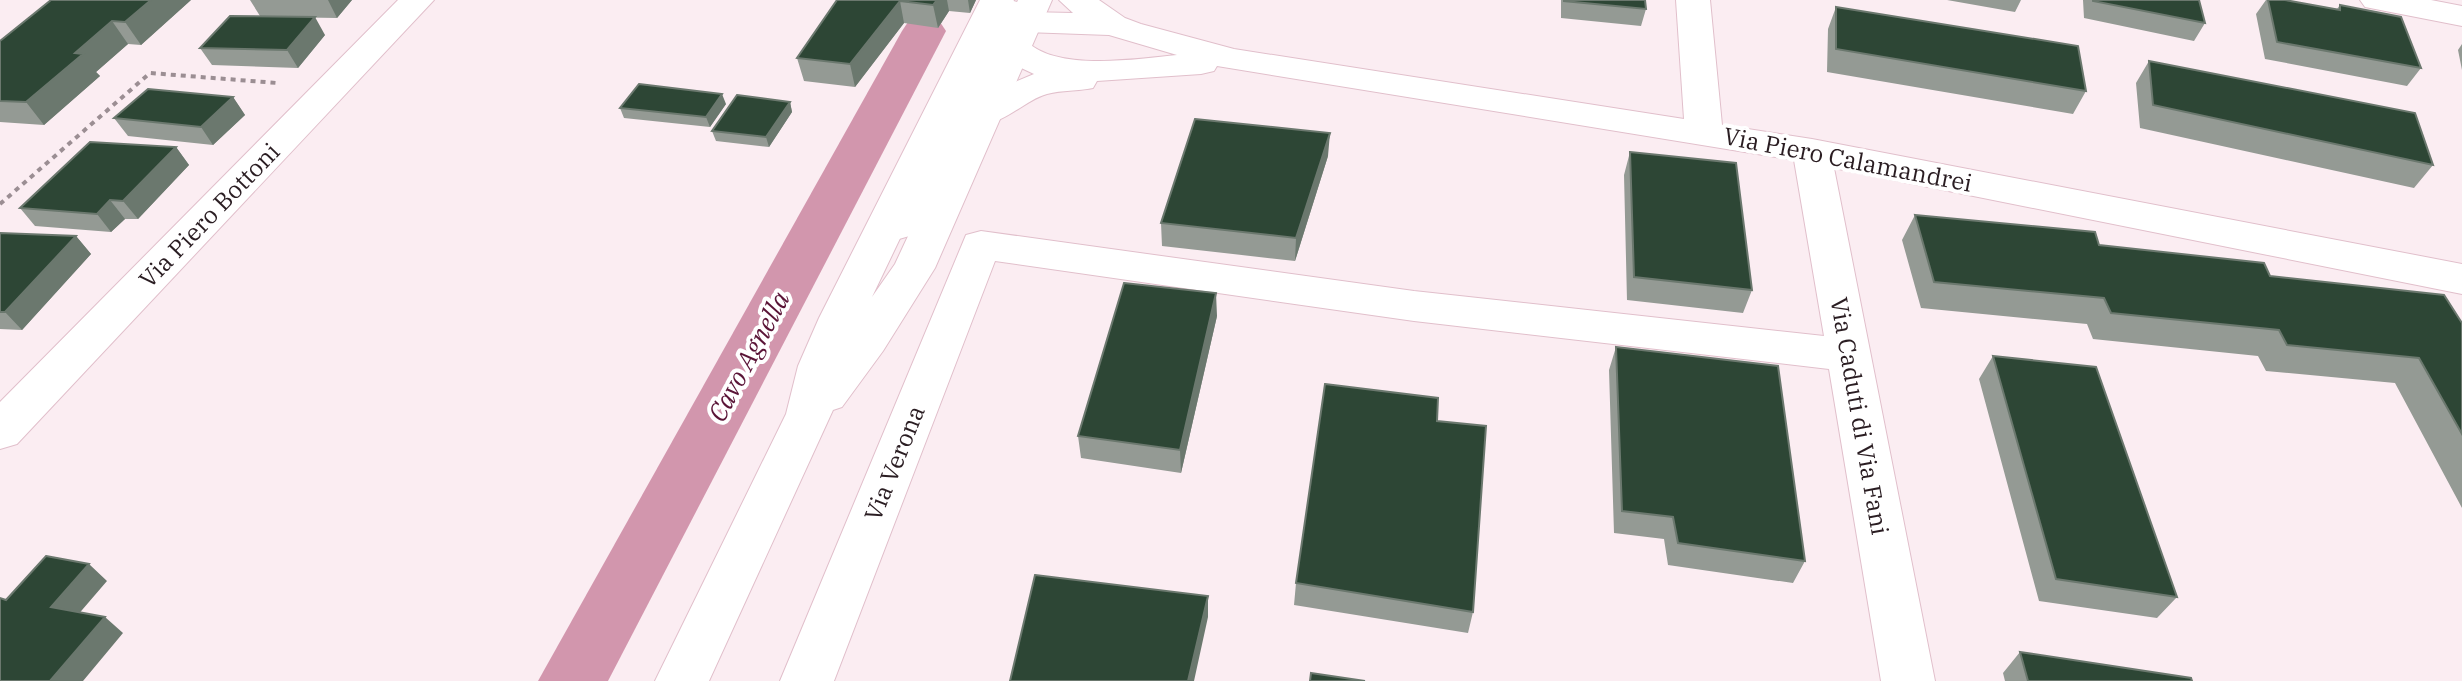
<svg xmlns="http://www.w3.org/2000/svg" width="2462" height="681" viewBox="0 0 2462 681" font-family="'IBM Plex Serif',serif">
<style>
.lines{fill:none;stroke-linecap:round;stroke-linejoin:round}
.canal{fill:#d296ad;fill-rule:evenodd}
.minor-casing{stroke:#e1bfcb;stroke-width:2}
.major-casing{stroke:#e1bfcb;stroke-width:2}
.path{stroke:#9b8e93;stroke-width:4;stroke-dasharray:5 5;stroke-linecap:butt}
.minor{fill:#fff;fill-rule:evenodd}
.major{fill:#fff;fill-rule:evenodd}
.wall{fill:#949a94}
.shaded-wall{fill:#6b786e}
.building{fill:#2d4635;stroke:#6b786e;stroke-width:2}
.labels{text-anchor:middle;dominant-baseline:central;stroke-width:8;stroke-linejoin:round;paint-order:stroke}
.street-label{font-size:24px;fill:#2a1d22;stroke:#fff}
.water-label{font-size:26px;font-style:italic;fill:#5a1437;stroke:#fff}
</style>
<rect width="100%" height="100%" fill="#fbedf2"/>
<g class="lines">
<!-- canal -->
<path class="canal" d="M924,18l16,4 6,9 -338,650h-70l364,-650 6,-9z"/>
<!-- minor casing -->
<g class="minor-casing">
<path id="minor" d="M398,0h36l-417,444 -17,5v-47z
M1010,0l11,3 5,9 47,1 -14,-13h40l26,18 16,6 93,25 450,70 -8,-119h34l12,125 90,14 650,125v30l-628,-126 101,513h-54l-52,-312 -415,-48 -419,-60 -161,420h-54l186,-446 15,-4 433,60 410,45 -30,-176 -577,-94 -3,5 -13,3 -104,7 -4,7c-15,3 -31,2 -46,6 -23,6 -47,35 -72,29l-62,112 -14,4 -14,-4 -6,-10 45,-74 57,-116 9,-10 2,-15 5,-7zM1025,32l84,3 68,20c-41,4 -127,18 -154,-18zM1004,60l30,14 -45,19z
M2360,0h71l31,6v20l-97,-19z"/>
</g>
<!-- major casing -->
<g class="major-casing">
<path id="major" d="M980,0h34l-142,297 23,-33 123,-264h34l-117,268 -52,83 -41,56 -9,3 -124,271h-54l131,-267 12,-48 21,-48z"/>
</g>
<!-- path -->
<path class="path" d="M0,204l150,-131 127,10"/>
<!-- minor -->
<use href="#minor" class="minor"/>
<!-- major -->
<use href="#major" class="major"/>
</g>
<!-- wall -->
<path class="wall" d="M191,0l-50,45 -13,-1 -32,28 4,4 -56,49 -44,-3v-81z
M250,0h102l-15,18 -60,-1 48,18 -27,33 -86,-3 -12,-17 60,-32z
M837,0h139l-6,13 -21,-2 -11,17 -34,-5 -49,64 -51,-6 -7,-23z
M1561,0h84l1,9 -5,17 -80,-8z
M1947,0h74l-6,12z
M2083,0h116l6,23 -11,18 -110,-23z
M2266,0h19l52,9 3,-4 81,63 -14,18 -142,-27 -9,-45z
M1836,7l250,84 -13,23 -246,-42 1,-43z
M2462,44v26l-4,-20z
M2149,61l284,104 -19,23 -274,-60 -4,-45z
M233,97l12,18 -32,30 -85,-9 -14,-18z
M790,102l2,10 -23,35 -53,-6 -4,-10z
M726,104l-16,23 -86,-9 -4,-10z
M176,147l13,18 -51,54h-13l-14,13 -76,-6 -15,-18z
M1630,152l122,138 -9,23 -116,-13 -3,-125z
M1328,156l-33,105 -133,-15 -1,-23z
M1915,215l184,30 171,31 192,47v185l-67,-125 -129,-12 -8,-15 -165,-17 -6,-15 -166,-16 -19,-68z
M0,233l76,3 15,18 -69,76 -22,-1z
M1217,316l-36,157 -100,-15 -3,-22z
M1616,347l189,214 -12,22 -125,-18 -4,-26 -50,-6 -5,-163z
M1993,356l184,241 -20,21 -118,-17 -60,-222z
M1437,421l36,191 -5,21 -174,-28 2,-22z
M2020,652l172,29h-187l-2,-8z"/>
<!-- shaded-wall -->
<path class="shaded-wall" d="M151,0h40l-50,45 -16,-23z
M328,0h24l-15,18z
M937,0h10l2,11 -11,17 -5,-23z
M968,0h8l-6,13z
M900,1l4,22 -49,64 -5,-23z
M315,17l10,18 -27,33 -11,-18z
M112,21l16,23 -32,28 4,4 -56,49 -18,-23 49,-49z
M722,94l4,10 -16,23 -4,-10z
M233,97l12,18 -32,30 -12,-18z
M790,102l2,10 -23,35 -3,-10z
M1330,133l-2,23 -33,105 1,-23z
M176,147l13,18 -51,54 -15,-18z
M110,200l15,19 -14,13 -14,-18z
M76,236l15,18 -69,76 -17,-18z
M1216,293l1,23 -36,157 -1,-23z
M89,564l18,17 -37,43 -19,-17z
M1208,596v21l-14,64h-6z
M105,617l18,16 -40,48h-33z"/>
<!-- building -->
<path class="building" d="M51,0h100l-26,22 -13,-1 -37,32 8,1 -57,48 -26,-1v-60z
M837,0h100l-4,5 -33,-4 -50,63 -53,-6z
M1564,0h81l1,9 -82,-8z
M2093,0h106l6,23 -112,-22z
M2268,0h17l55,10v-5l61,12 20,51 -144,-26z
M1836,7l242,39 8,45 -250,-42z
M230,16l85,1 -28,33 -87,-2z
M2149,61l266,52 18,52 -280,-60z
M639,84l83,10 -16,23 -86,-9z
M148,89l85,8 -32,30 -87,-9z
M737,95l53,7 -24,35 -54,-6z
M1195,119l135,14 -34,105 -135,-15z
M90,142l86,5 -53,54 -13,-1 -13,14 -77,-6z
M1630,152l106,11 16,127 -118,-13z
M1915,215l180,17 4,13 165,18 6,13 174,19 18,28v111l-43,-76 -132,-13 -8,-15 -168,-17 -7,-15 -170,-16z
M0,233l76,3 -71,76h-5z
M1124,283l92,10 -36,157 -102,-14z
M1616,347l162,19 27,195 -127,-18 -5,-26 -51,-6z
M1993,356l103,11 81,230 -121,-18z
M1325,384l113,14 -1,23 49,5 -13,186 -177,-29z
M46,556l43,8 -38,43 54,10 -55,64h-50v-83l6,2z
M1035,575l173,21 -20,85h-178z
M2020,652l171,26 1,3h-164z
M1311,673l54,8h-55z"/>
<g class="labels">
<!-- street labels -->
<g class="street-label">
<text transform="translate(1848 159) rotate(11)">Via Piero Calamandrei</text>
<text transform="translate(209 215) rotate(-46)">Via Piero Bottoni</text>
<text transform="translate(1860 416) rotate(80)">Via Caduti di Via Fani</text>
<text transform="translate(894 463) rotate(-68)">Via Verona</text>
</g>
<!-- water labels -->
<g class="water-label">
<text transform="translate(748 356) rotate(-62)">Cavo Agnella</text>
</g>
</g>
</svg>
